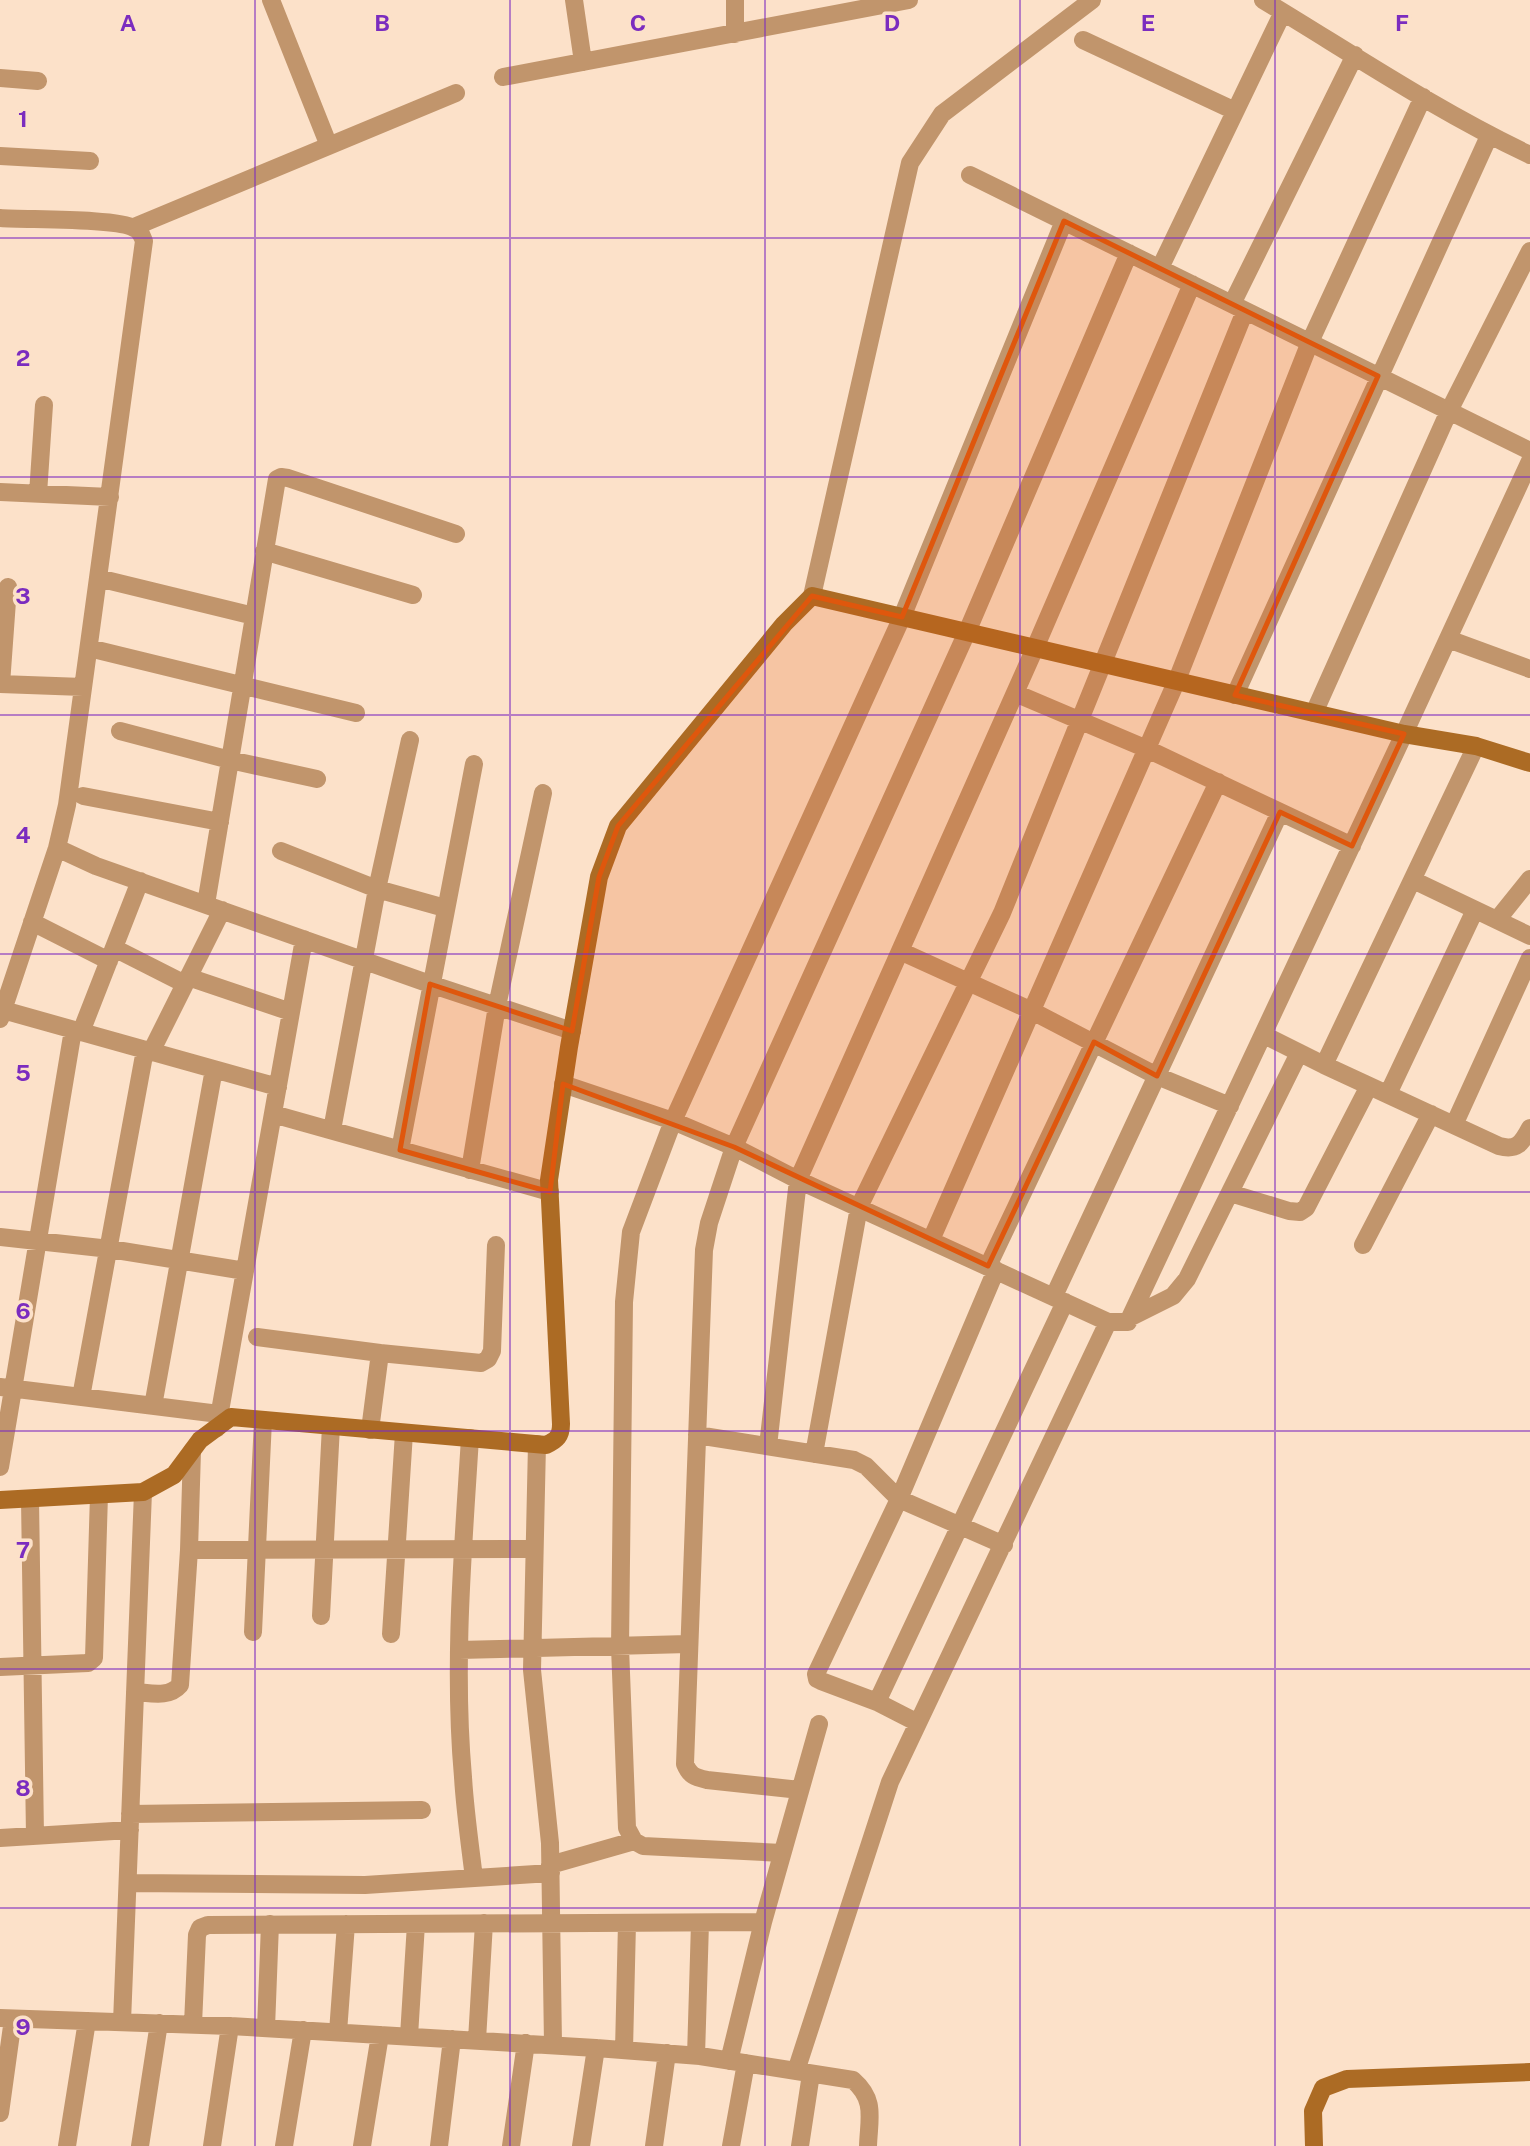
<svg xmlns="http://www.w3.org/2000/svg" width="1530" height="2146" viewBox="0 0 1530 2146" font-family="'Public Sans',sans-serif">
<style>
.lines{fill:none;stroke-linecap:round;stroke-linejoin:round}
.street{stroke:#c1956c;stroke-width:18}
.secondary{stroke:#ac6b24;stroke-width:18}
.marked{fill:#df570d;fill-opacity:0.2;stroke:#df570d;stroke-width:5;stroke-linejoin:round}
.grid{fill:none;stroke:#7b2cbf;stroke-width:2;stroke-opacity:0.55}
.grid-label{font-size:23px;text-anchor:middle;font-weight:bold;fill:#7b2cbf;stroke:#fce1c9;stroke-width:7;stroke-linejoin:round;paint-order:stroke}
</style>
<rect width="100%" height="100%" fill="#fce1c9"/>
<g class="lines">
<!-- street -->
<path class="street" d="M271,0l58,146
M574,0l9,62
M735,0v34
M1263,0c88,53 174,111 267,155
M1083,40l152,71
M503,77l406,-77
M0,78l38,3
M0,156l90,5
M970,175l560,276
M0,218c26,2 117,0 134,10 6,2 8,8 10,13l-77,564 -10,43 -57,171
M134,227l322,-134
M1160,268l123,-256
M1232,304l123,-249
M0,492l110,5
M38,494l6,-89
M264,551l149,44
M98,578l156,38
M812,596l98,-433 32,-49 150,-114
M1448,639l82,30
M89,648l267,65
M0,684l83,3
M1,684l7,-97
M1015,693l132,56 205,97
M1235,695l254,-559
M1314,713l135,-302 81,-160
M120,731l110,29 87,19
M83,796l137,26
M57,848l39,18 334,118 142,47
M281,851l96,38 68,19
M1413,880l117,56
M206,904l71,-425 4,-2 7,1 168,56
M1497,920l33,-41
M32,922l77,39
M114,948l71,36
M900,951l132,60 125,65 73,30
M188,977l103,35
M3,1010l275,77
M81,1032l59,-151
M1264,1035l60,30 175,81c18,5 23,-3 31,-18
M151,1052l71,-142
M1324,1065l152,-319
M563,1084l110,37 61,26 64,33 310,142h20l276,-588 126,-273
M1388,1094l87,-184
M273,1114l277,78
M1454,1125l76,-167
M332,1130l45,-241 33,-149
M400,1150l74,-386
M470,1170l27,-164 46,-213
M1230,1193l59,18 11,1 6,-4 63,-122
M0,1237l110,12 135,22
M931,1240l246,-560 133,-338 113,-245
M1363,1245l68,-131
M988,1266l230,-484
M1054,1296l226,-484
M1131,1317l42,-21 14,-17 112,-226
M257,1337l123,16
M0,1387l219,27
M81,1397l64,-347
M153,1406l61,-337
M217,1428l87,-489
M370,1430l10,-77 101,10 7,-4 4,-8 4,-106
M697,1435l157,25 12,6 33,33 105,46
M470,1438c-7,112 -17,227 -7,339 2,34 7,68 11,101
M537,1444l-5,226 18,173 3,201
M768,1446l30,-266 237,-532 157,-364
M814,1454l45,-247 143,-294 243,-602
M0,1467l73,-437
M30,1499l5,337
M189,1550l345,-1
M321,1616l10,-190
M253,1632l10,-212
M391,1634l13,-201
M459,1650l229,-6
M0,1667l88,-4 6,-5 5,-163
M135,1692c16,1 34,6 45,-7l9,-135 3,-99
M877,1702l188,-400
M918,1723l-41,-21 -56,-21 -4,-2 -1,-5 83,-175 97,-229
M800,1790l-93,-10c-12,-3 -17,-4 -22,-16l19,-514 5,-27 25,-76 233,-515 162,-379
M130,1814l292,-4
M0,1838l130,-8
M782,1853l-139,-7 -9,-5 -7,-13 -7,-181 4,-345 7,-70 42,-111 229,-504 162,-396
M550,1865l84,-24
M128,1883l237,2 186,-12
M0,2018l230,8 366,22 104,8 153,24c23,20 16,38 15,66
M122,2022l21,-530
M193,2024l4,-89 3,-7 8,-3 555,-3
M266,2028l4,-104
M338,2032l8,-108
M409,2036l7,-112
M477,2040l7,-117
M624,2050l3,-127
M696,2056l4,-133
M729,2061l34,-139 56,-198
M796,2071l94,-289 218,-460
M0,2113l13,-94
M67,2146l20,-125
M140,2146l19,-123
M212,2146l18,-120
M284,2146l19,-116
M362,2146l18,-111
M439,2146l13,-107
M511,2146l15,-103
M581,2146l15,-98
M654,2146l13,-93
M731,2146l15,-83
M800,2146l11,-72"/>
<!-- secondary -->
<path class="secondary" d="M0,1500l143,-8 31,-17 26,-35 31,-23 315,28c11,-5 15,-9 15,-21l-12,-244 20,-133 30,-170 19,-51 166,-202 28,-28 592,138 72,12 54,17
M1314,2146l-1,-35 10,-23 24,-9 183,-7"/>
</g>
<!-- marked area -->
<path class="marked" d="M1064,221l314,155 -143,319 169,39 -52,112 -72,-34 -123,264 -63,-34 -106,224 -254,-119 -171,-63 -13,108 -150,-42 30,-166 142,47 27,-154 19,-51 194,-230 90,21z"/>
<!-- grid -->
<path class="grid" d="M255,0v2146M510,0v2146M765,0v2146M1020,0v2146M1275,0v2146M0,238h1530M0,477h1530M0,715h1530M0,954h1530M0,1192h1530M0,1431h1530M0,1669h1530M0,1908h1530"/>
<g class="grid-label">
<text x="128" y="31">A</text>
<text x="382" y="31">B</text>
<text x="638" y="31">C</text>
<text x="892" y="31">D</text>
<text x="1148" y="31">E</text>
<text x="1402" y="31">F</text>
<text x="23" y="127">1</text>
<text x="23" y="366">2</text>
<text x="23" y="604">3</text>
<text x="23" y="843">4</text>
<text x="23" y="1081">5</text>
<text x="23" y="1319">6</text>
<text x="23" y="1558">7</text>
<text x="23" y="1796">8</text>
<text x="23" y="2035">9</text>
</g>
</svg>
